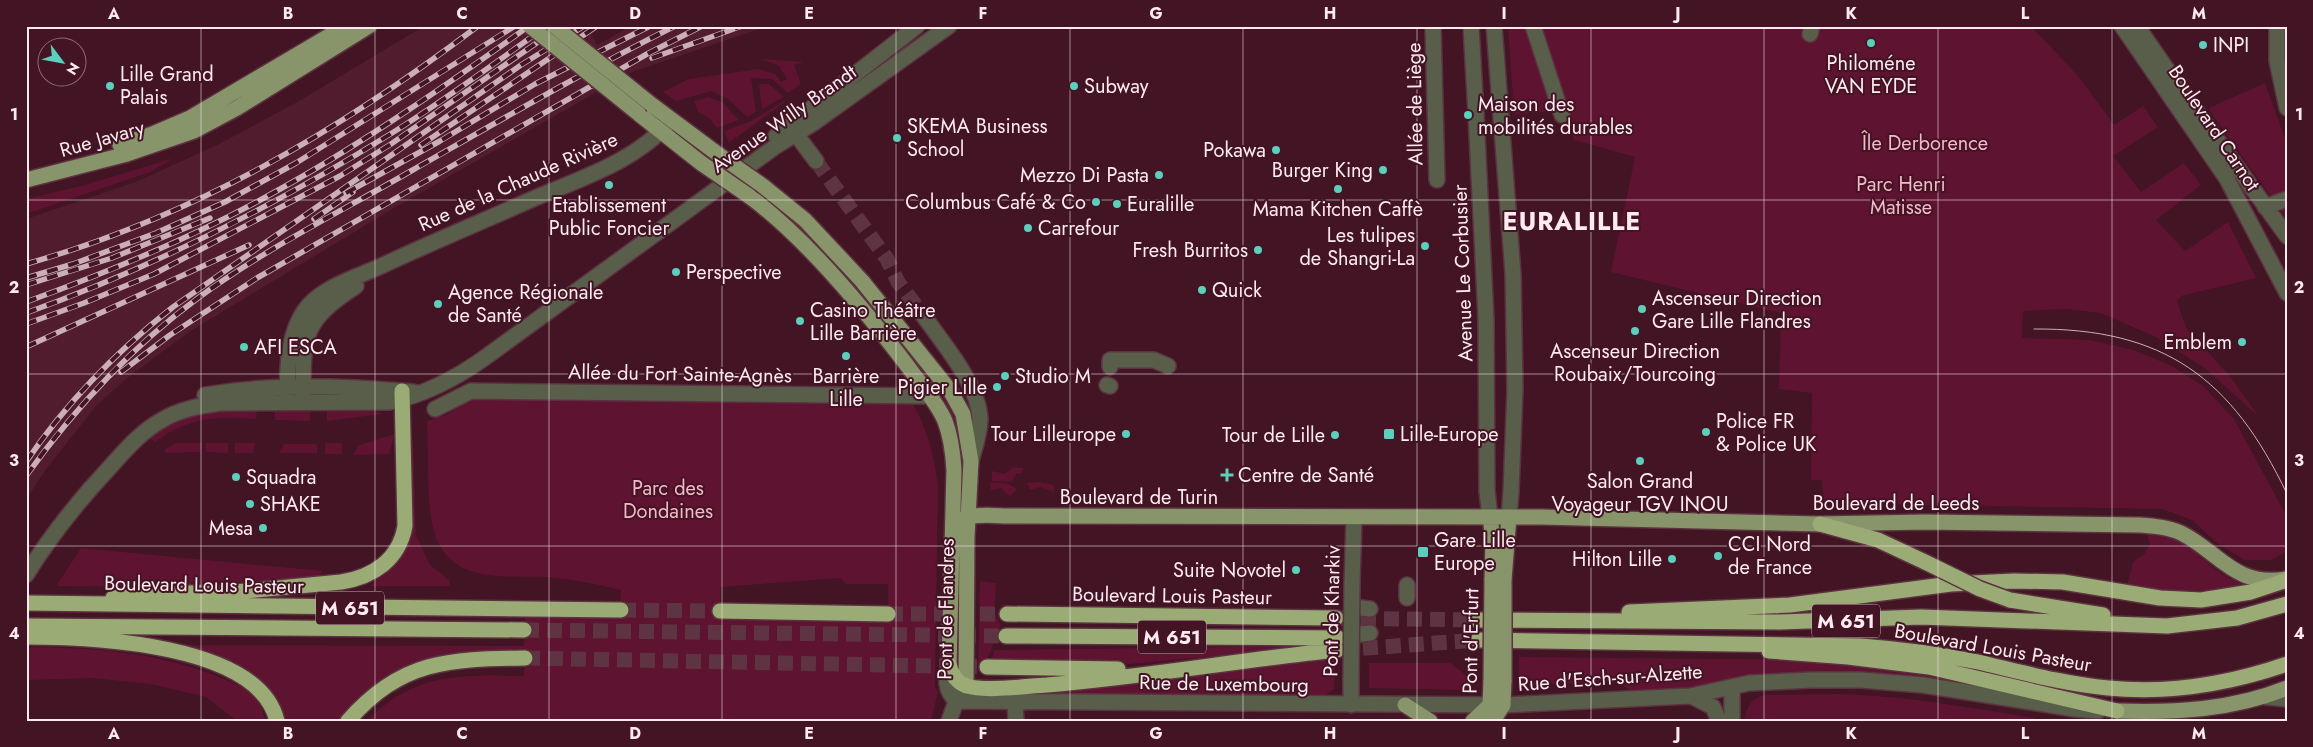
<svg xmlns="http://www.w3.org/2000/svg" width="2313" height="747" viewBox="0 0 2313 747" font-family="Jost,sans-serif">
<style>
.built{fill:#521c2f}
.green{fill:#5e1331;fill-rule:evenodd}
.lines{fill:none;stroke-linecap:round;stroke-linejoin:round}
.minor-tunnel{stroke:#5e3442;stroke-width:15;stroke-dasharray:15 8;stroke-linecap:butt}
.highway-tunnel{stroke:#5e3442;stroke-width:15;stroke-dasharray:15 8;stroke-linecap:butt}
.minor-casing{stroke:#5c3240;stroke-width:18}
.major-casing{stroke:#5c3240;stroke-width:18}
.highway-casing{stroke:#5c3240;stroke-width:18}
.minor{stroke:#585e49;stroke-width:15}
.major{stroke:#88956a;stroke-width:15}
.highway{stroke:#9bab76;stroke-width:15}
.tram{stroke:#caafb7;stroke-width:1}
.rail-casing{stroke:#caafb7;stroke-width:5.5}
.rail{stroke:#421424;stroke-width:4;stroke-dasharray:11;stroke-linecap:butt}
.minor-bridge-casing{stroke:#5c3240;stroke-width:18;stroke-linecap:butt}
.major-bridge-casing{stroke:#5c3240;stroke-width:18;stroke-linecap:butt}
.highway-bridge-casing{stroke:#5c3240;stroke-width:18;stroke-linecap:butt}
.minor-bridge{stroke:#585e49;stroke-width:15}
.major-bridge{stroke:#88956a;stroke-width:15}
.highway-bridge{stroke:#9bab76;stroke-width:15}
.grid{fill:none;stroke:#feeaef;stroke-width:1;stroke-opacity:0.55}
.poi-dot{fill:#5bcebc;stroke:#421424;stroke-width:2}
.labels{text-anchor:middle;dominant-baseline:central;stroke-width:4;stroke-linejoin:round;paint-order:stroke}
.shield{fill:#421424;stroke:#c6aab2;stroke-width:1}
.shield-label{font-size:19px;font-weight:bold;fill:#feeaef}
.poi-label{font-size:20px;fill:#feeaef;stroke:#421424;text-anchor:start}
.street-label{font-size:20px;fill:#feeaef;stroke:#421424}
.park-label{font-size:20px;fill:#f6b7c8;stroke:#421424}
.district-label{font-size:25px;font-weight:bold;letter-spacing:1px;fill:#feeaef;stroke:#421424}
.neatline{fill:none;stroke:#feeaef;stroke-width:2}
.grid-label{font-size:16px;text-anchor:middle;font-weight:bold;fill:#feeaef}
</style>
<rect width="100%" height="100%" fill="#421424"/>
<!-- built -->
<path class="built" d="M424,26h179l-12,8 6,11 34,-19h137l-136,46 -238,136 -205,124 -63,47 -30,27 -52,66 -18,28v-281l112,-38 81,-37 82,-44z"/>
<!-- green -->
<path class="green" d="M1508,26h523l49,52 34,47 29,-19 15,21 -45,29 28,36 43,-29 17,22 -45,35 29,31 43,-29 28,56 -75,18 -4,5 9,27 43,47 30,42 -53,-48 -50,-32 -55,-24 -35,-4 -43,2 -1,27 68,2 44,10 38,16 31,20 31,33 53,98v34l-16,9h-27l-27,-17 -25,-23 -30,-11 -338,-6 -2,-23h-11l1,-87 -33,-4 2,-76 -170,-41 24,-115 -61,-17 -10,-29 -50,3z
M761,59l44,3 -11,3 7,19 -13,9 -16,-14 -21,-1 5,34 -9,5 -19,-18 -17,-8 -35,10 -13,-9 26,-13 69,-10 17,5 6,8 6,-3 -8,-13z
M2265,83l22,61v75l-78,-109 2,-3z
M759,84h10l15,13 -22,12z
M709,97l14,6 16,17 -22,8 -8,-10 -11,-6 -4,-11z
M784,101l1,1 -56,41 -5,-12 27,-10z
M174,158l-24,14 -124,42v-15l59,-14z
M759,191l29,22 57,58 -5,4 -84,-81z
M853,280l95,119c16,31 16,61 16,96h-4l-1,-44 -111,-167z
M477,394l434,6c17,31 22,50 27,85l-3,202 3,5 -7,29h-564c47,-49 95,-46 157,-45l1,-18c-50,-5 -102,-6 -145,24 -14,9 -26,26 -38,39h-57c-5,-51 -77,-64 -116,-76l355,1 1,-29 96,1v-28c-25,-6 -49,-11 -74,-13 -39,-2 -92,8 -111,-39 -11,-30 -7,-84 -9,-117l21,-7zM840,578l6,6h42v37l-168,-2v-32z
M275,410l35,1v10l-35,-1z
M224,411h33l-1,8c-41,-3 -66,-2 -101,23l-6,-5c24,-17 46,-24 75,-26z
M327,411h46l10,3 -56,7z
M395,434l-6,20 -36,1 6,-10z
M413,439l3,96 14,30 19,15 1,6h-79c12,-21 31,-20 38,-50v-96z
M176,443h27l-3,9 -35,1v-4z
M206,443h22v10l-22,-1z
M235,443h20l-2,10h-18z
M325,443h17v11h-17z
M284,444h33v9h-38z
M1013,467l11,1 -3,6 -4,-1 -6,9 -19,-1v-10l13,3z
M1039,482l15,3v7l-14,-5 -10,3 -3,-7z
M990,483h16l11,6 -7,8 -9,-9 -10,2z
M2146,533c15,2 29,4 41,13 21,15 33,32 59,39 -39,8 -80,7 -119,1l6,-24 12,-9 5,-9z
M81,548l242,23 -5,6 -164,10 -98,-1z
M980,581l16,2 -2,29 7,14 -19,46 -4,-1z
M1323,646l-204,19 -128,-4 4,-11z
M26,647c67,1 125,4 188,28 15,6 33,12 43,25 4,5 6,14 9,21h-29l-31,-24 -55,-13 -59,-6 -66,2z
M1336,656l-2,33 -9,6 -20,4 -324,-3z
M1519,657l314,3 40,4 103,18 -1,5 -122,-13h-78l-92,15 -50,5 -12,-11 -103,1z
M1369,663h82l20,17 1,5 -4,5 -99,-2z
M1838,694c72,2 141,15 212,27h-305c1,-15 6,-22 20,-26z"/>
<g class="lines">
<!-- minor-tunnel -->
<path class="minor-tunnel" d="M816,161l71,98 11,23 25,33"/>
<!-- highway-tunnel -->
<path class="highway-tunnel" d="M621,610l99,1
M888,614h119
M1338,618l139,2
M524,630l482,6
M1340,650l138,-10
M525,658l462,9"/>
<!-- minor casing -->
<g class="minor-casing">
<path id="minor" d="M1433,26l4,154
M1471,26l5,88
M1494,26l19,248 2,115
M1533,26l29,89
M2122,26l105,153 60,114
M2137,26l44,64 106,146
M2277,26v35l10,47
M1810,34l2,-8
M790,126l26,35
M776,136l141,-110
M2265,207l22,-8
M923,315c19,27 56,70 57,104 0,14 -5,28 -9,42
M1110,367v-7h44l14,6
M1107,385l3,1
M205,395c69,-12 138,-9 208,-3
M303,395c0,-61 0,-74 53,-109
M287,403c0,-32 0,-73 22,-98 17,-19 48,-28 70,-38 51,-24 104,-46 156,-69 47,-20 102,-37 136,-78
M435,409l36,-18 458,5
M1487,491l3,26
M1509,517l2,-25
M26,575c25,-40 53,-75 85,-109 15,-17 31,-35 51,-46 18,-11 38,-14 58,-17l170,-1c33,-7 66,-24 93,-43l293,-213 39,-24 134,-96
M1352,584l2,-66
M1407,598v-13
M1352,607l18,2
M1352,635l18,-2
M949,664c-3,14 -5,27 8,37
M1351,678v27
M1691,696l22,11 6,14
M2266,697l21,2
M957,701l546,4 187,-9 59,-13 63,-3h49l62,5 152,24 23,2
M1015,703l1,18
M949,721l5,-14 8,-14
M1732,721v-34"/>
</g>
<!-- major casing -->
<g class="major-casing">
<path id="major" d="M652,105l63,47
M639,114l62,49
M120,145l35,-12 35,-15 156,-92
M26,180l101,-26 67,-23 43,-23 132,-82
M763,186l42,34 57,61 89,111 12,22 8,47 -4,76 -1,149
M749,196c57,42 117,115 160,172 12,17 28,34 36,53 6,16 8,32 9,49l-5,194
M1490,517l3,23 -1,40
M953,526c12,-15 41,-10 58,-10l530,1 279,7 105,-2 214,3c14,1 29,2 42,8 37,18 54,55 105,46
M1504,580l5,-63
M1405,705l25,16
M2117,711c58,2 115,-1 170,-23
M1473,721l17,-16 1,-25
M1493,721l10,-16 1,-25"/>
</g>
<!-- highway casing -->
<g class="highway-casing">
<path id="highway" d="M1820,524l58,16 47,22
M113,598l27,-4 95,-2 106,-10c32,-5 58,-22 64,-56l-3,-135
M2010,600l93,15
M26,603l595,7
M720,611l168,3
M1629,612l161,-7 161,-21 63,-3 49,1 97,16 41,2 50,-8 36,-12
M1007,614l329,4
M1477,620l303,2 141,-5 246,9 70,-8 50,-14
M26,626l498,4
M1006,636l332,2
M26,637c64,0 233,6 251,84
M1478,640l383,6c39,3 78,8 117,16 43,10 86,22 130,26 61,6 121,-4 179,-24
M1769,651l79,6 81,10 188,44
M949,664c2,10 8,19 18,22 18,6 60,0 80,-1 97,-8 193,-25 290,-35
M987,667l131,2
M348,721c53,-61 101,-62 177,-63"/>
</g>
<!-- minor -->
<use href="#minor" class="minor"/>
<!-- major -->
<use href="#major" class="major"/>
<!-- highway -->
<use href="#highway" class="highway"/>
<!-- tram -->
<path class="tram" d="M2034,329c130,-1 198,49 253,165"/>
<!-- rail casing -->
<g class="rail-casing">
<path id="rail" d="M652,58l90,-32
M421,145l176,-119
M346,193l94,-52 95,-57 115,-58
M314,219l39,-27
M26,264c169,-48 313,-133 452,-238
M26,278l47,-14 83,-31 69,-31 71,-39 219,-137
M26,285l86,-27 98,-40
M26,302c88,-32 175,-68 256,-114 86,-48 167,-105 247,-162
M26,313c128,-46 250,-108 366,-180 53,-33 104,-71 155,-107
M26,324l58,-21 70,-29 186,-98 51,-32 170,-118
M26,347l223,-102
M121,372l49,-37 87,-57 390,-224 55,-28
M26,462c40,-59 91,-111 147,-155l348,-242 63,-39
M26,476c49,-68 104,-128 172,-178 67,-49 142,-86 213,-127 88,-50 174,-100 264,-145"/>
</g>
<!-- rail -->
<use href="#rail" class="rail"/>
<!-- minor-bridge casing -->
<g class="minor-bridge-casing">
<path id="minor-bridge" d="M1476,114l10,205 1,172
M1511,492l4,-103
M1351,678l1,-94"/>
</g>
<!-- major-bridge casing -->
<g class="major-bridge-casing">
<path id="major-bridge" d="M530,26l109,88
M554,26l98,79
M715,152l48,34
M701,163l48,33
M1491,680l1,-100
M1504,680v-100"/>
</g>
<!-- highway-bridge casing -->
<g class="highway-bridge-casing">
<path id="highway-bridge" d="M1925,562l55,27 30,11"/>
</g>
<!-- minor-bridge -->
<use href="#minor-bridge" class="minor-bridge"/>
<!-- major-bridge -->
<use href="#major-bridge" class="major-bridge"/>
<!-- highway-bridge -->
<use href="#highway-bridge" class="highway-bridge"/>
</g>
<!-- grid -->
<path class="grid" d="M201,26v695M375,26v695M549,26v695M722,26v695M896,26v695M1070,26v695M1243,26v695M1417,26v695M1591,26v695M1764,26v695M1938,26v695M2112,26v695M26,200h2261M26,374h2261M26,546h2261"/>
<!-- markers -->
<g class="poi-dot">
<circle cx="1871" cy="43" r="5"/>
<circle cx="2203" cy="45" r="5"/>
<circle cx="110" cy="86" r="5"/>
<circle cx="1074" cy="86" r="5"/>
<circle cx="1468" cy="115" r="5"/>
<circle cx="897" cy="138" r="5"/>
<circle cx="1276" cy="150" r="5"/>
<circle cx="1383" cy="170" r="5"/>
<circle cx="1159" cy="175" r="5"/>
<circle cx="609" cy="185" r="5"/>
<circle cx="1338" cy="189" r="5"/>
<circle cx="1096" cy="202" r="5"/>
<circle cx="1117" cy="204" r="5"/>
<circle cx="1028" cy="228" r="5"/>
<circle cx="1425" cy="246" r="5"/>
<circle cx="1258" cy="250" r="5"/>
<circle cx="676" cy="272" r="5"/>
<circle cx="1202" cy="290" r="5"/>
<circle cx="438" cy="304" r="5"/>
<circle cx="1642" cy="309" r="5"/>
<circle cx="800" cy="321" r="5"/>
<circle cx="1635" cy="331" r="5"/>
<circle cx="2242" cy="342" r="5"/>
<circle cx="244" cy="347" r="5"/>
<circle cx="846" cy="356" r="5"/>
<circle cx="1005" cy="376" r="5"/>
<circle cx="997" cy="387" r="5"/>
<circle cx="1706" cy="432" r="5"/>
<circle cx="1126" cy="434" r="5"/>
<rect x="1383" y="428" width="12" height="12" rx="2.5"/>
<circle cx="1335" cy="435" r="5"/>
<circle cx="1640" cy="461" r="5"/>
<path d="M1224.5 467.5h5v5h5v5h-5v5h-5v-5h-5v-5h5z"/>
<circle cx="236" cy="477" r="5"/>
<circle cx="250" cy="504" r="5"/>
<circle cx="263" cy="528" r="5"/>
<rect x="1417" y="546" width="12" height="12" rx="2.5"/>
<circle cx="1718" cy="556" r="5"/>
<circle cx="1672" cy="559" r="5"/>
<circle cx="1296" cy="570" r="5"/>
</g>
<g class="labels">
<!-- shield labels -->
<g class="shield">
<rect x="316" y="591.5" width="68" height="33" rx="4"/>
<rect x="1812" y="604.5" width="68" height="33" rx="4"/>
<rect x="1138" y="620.5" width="68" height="33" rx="4"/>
</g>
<g class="shield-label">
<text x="350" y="608">M 651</text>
<text x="1846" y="621">M 651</text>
<text x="1172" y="637">M 651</text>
</g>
<!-- poi labels -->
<g class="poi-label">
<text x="2213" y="45">INPI</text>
<text x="1871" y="63" text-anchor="middle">Philoméne<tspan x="1871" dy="23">VAN EYDE</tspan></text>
<text x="120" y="74">Lille Grand<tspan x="120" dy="23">Palais</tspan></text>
<text x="1084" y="86">Subway</text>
<text x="1478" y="104">Maison des<tspan x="1478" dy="23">mobilités durables</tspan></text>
<text x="907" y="126">SKEMA Business<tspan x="907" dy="23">School</tspan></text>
<text x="1266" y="150" text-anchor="end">Pokawa</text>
<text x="1373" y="170" text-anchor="end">Burger King</text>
<text x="1149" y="175" text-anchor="end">Mezzo Di Pasta</text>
<text x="1086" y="202" text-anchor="end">Columbus Café &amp; Co</text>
<text x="1127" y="204">Euralille</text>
<text x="609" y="205" text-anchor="middle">Etablissement<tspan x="609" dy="23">Public Foncier</tspan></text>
<text x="1338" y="209" text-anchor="middle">Mama Kitchen Caffè</text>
<text x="1038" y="228">Carrefour</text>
<text x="1415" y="235" text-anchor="end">Les tulipes<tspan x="1415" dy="23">de Shangri-La</tspan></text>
<text x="1248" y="250" text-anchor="end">Fresh Burritos</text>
<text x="686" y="272">Perspective</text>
<text x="1212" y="290">Quick</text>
<text x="448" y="292">Agence Régionale<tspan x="448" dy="23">de Santé</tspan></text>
<text x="1652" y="298">Ascenseur Direction<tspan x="1652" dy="23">Gare Lille Flandres</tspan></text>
<text x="810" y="310">Casino Théâtre<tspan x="810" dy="23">Lille Barrière</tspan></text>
<text x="2232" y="342" text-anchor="end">Emblem</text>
<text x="254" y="347">AFI ESCA</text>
<text x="1635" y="351" text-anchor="middle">Ascenseur Direction<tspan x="1635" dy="23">Roubaix/Tourcoing</tspan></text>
<text x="846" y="376" text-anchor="middle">Barrière<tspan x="846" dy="23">Lille</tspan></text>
<text x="1015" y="376">Studio M</text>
<text x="987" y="387" text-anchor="end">Pigier Lille</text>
<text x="1716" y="421">Police FR<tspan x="1716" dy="23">&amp; Police UK</tspan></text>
<text x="1116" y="434" text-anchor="end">Tour Lilleurope</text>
<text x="1400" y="434">Lille-Europe</text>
<text x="1325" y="435" text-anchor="end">Tour de Lille</text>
<text x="1238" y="475">Centre de Santé</text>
<text x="246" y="477">Squadra</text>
<text x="1640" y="481" text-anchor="middle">Salon Grand<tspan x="1640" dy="23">Voyageur TGV INOU</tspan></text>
<text x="260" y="504">SHAKE</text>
<text x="253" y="528" text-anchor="end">Mesa</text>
<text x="1434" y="540">Gare Lille<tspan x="1434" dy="23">Europe</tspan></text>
<text x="1728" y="544">CCI Nord<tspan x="1728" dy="23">de France</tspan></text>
<text x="1662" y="559" text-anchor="end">Hilton Lille</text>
<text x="1286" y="570" text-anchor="end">Suite Novotel</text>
</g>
<!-- street labels -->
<g class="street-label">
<text transform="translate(1415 104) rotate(-91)">Allée de Liège</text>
<text transform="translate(784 119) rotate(-35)">Avenue Willy Brandt</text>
<text transform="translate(2214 128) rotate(56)">Boulevard Carnot</text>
<text transform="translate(102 139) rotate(-16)">Rue Javary</text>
<text transform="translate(518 182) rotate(-24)">Rue de la Chaude Rivière</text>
<text transform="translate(1463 273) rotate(-92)">Avenue Le Corbusier</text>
<text transform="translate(680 374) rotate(1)">Allée du Fort Sainte-Agnès</text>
<text x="1139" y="497">Boulevard de Turin</text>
<text x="1896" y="503">Boulevard de Leeds</text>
<text transform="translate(204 585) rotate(1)">Boulevard Louis Pasteur</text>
<text transform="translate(1172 596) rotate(1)">Boulevard Louis Pasteur</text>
<text transform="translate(946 609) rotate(-89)">Pont de Flandres</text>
<text transform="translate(1332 611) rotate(-89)">Pont de Kharkiv</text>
<text transform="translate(1471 641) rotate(-89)">Pont d'Erfurt</text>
<text transform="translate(1993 648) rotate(10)">Boulevard Louis Pasteur</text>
<text transform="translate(1610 678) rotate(-4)">Rue d'Esch-sur-Alzette</text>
<text transform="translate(1224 684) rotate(1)">Rue de Luxembourg</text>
</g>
<!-- park labels -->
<g class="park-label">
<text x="1925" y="143">Île Derborence</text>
<text x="1901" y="184">Parc Henri<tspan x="1901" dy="23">Matisse</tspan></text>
<text x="668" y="488">Parc des<tspan x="668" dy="23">Dondaines</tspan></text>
</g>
<!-- district labels -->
<g class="district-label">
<text x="1572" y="221">EURALILLE</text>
</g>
</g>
<!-- border -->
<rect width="2313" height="747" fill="none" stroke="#421424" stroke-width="55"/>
<!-- north arrow -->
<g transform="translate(62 62) rotate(122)"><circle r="24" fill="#421424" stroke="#8d6a75"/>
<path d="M0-4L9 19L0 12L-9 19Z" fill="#5bcebc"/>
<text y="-8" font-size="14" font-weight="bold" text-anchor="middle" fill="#feeaef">N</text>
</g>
<rect x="28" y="28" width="2258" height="692" class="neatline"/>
<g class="grid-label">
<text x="114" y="19">A</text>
<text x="288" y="19">B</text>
<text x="462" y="19">C</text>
<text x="635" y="19">D</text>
<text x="809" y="19">E</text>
<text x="983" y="19">F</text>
<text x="1156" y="19">G</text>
<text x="1330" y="19">H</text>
<text x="1504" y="19">I</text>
<text x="1678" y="19">J</text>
<text x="1851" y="19">K</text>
<text x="2025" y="19">L</text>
<text x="2199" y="19">M</text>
<text x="14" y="120">1</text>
<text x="2299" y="120">1</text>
<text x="14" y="293">2</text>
<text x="2299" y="293">2</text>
<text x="14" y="466">3</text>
<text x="2299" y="466">3</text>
<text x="14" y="639">4</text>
<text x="2299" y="639">4</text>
<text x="114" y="739">A</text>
<text x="288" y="739">B</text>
<text x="462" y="739">C</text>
<text x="635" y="739">D</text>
<text x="809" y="739">E</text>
<text x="983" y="739">F</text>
<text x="1156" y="739">G</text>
<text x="1330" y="739">H</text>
<text x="1504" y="739">I</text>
<text x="1678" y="739">J</text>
<text x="1851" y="739">K</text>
<text x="2025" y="739">L</text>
<text x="2199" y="739">M</text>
</g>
</svg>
